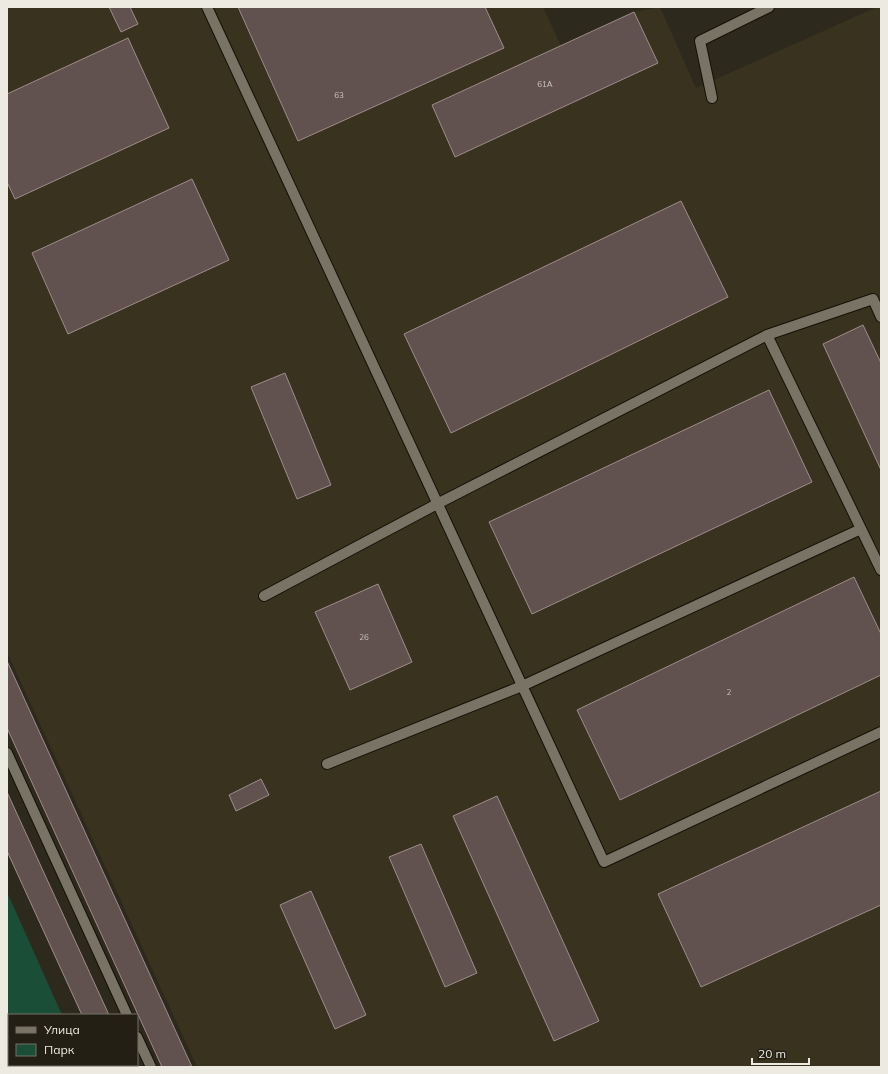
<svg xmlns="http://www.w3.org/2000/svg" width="888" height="1074" viewBox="0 0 888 1074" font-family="Mulish,sans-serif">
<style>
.built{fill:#38321f}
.green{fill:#1a4e37}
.building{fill:#61514f;stroke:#9f8d8b}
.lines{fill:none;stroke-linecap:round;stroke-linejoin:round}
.minor-casing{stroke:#151107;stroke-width:12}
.minor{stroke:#787365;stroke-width:10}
.labels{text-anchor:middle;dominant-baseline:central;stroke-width:3;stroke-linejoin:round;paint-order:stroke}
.number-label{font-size:8px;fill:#cac4bd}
</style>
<rect width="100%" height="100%" fill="#2d291d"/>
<!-- built -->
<path class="built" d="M7,7h536l19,41 72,-36 26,-5 36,81 181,-81h4v1060h-684l-190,-415z"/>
<!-- green -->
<path class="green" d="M7,892l55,123h-53v50h75l1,2h-78z"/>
<!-- building -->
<path class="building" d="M109,7h21l8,17 -17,8z
M238,7h247l19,41 -206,93z
M634,12l24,51 -203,94 -23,-52z
M128,38l41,90 -154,71 -8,-17v-88z
M192,179l37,81 -161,74 -36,-81z
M681,201l47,96 -277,136 -47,-99z
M863,325l18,38v107l-58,-126z
M285,373l46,112 -34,14 -46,-112z
M769,390l43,92 -280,132 -43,-92z
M854,577l27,57v41l-261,125 -43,-90z
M378,584l34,78 -62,28 -35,-78z
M7,661l185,406h-30l-155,-339z
M261,779l8,16 -33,16 -7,-16z
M881,791v114l-180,82 -43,-93z
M7,792l102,223h-27l-75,-164z
M497,796l102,225 -45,20 -101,-225z
M421,844l56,129 -32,14 -56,-130z
M311,891l55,124 -31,14 -55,-124z
M104,1065h28l1,2h-28z"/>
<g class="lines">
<!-- minor casing -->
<g class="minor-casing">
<path id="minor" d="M207,7l397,855 277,-130
M712,98l-12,-57 69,-34
M767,335l106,-36 8,18
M264,596l173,-92 330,-169 114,235
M7,753l120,262
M327,764l195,-78 339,-157
M137,1037l14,30"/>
</g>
<!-- minor -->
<use href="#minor" class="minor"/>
</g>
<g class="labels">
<!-- number labels -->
<g class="number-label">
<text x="545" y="84">61А</text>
<text x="339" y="95">63</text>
<text x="364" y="637">26</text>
<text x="729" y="692">2</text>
</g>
</g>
<!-- border -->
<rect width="888" height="1074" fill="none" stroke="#edeae2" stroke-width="16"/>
<!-- legend -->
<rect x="8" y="1014" width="130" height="52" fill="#231f14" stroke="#747066"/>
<rect x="16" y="1027" width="20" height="6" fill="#787365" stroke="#747066"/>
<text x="44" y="1034" font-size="12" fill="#edeae2">Улица</text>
<rect x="16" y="1044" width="20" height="12" fill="#1a4e37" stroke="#747066"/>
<text x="44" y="1054" font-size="12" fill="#edeae2">Парк</text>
<!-- scale -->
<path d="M752 1058v6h57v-6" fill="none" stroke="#edeae2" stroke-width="2"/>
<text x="758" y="1058" font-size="12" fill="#edeae2" stroke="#231f14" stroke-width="3" paint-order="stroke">20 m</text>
</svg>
